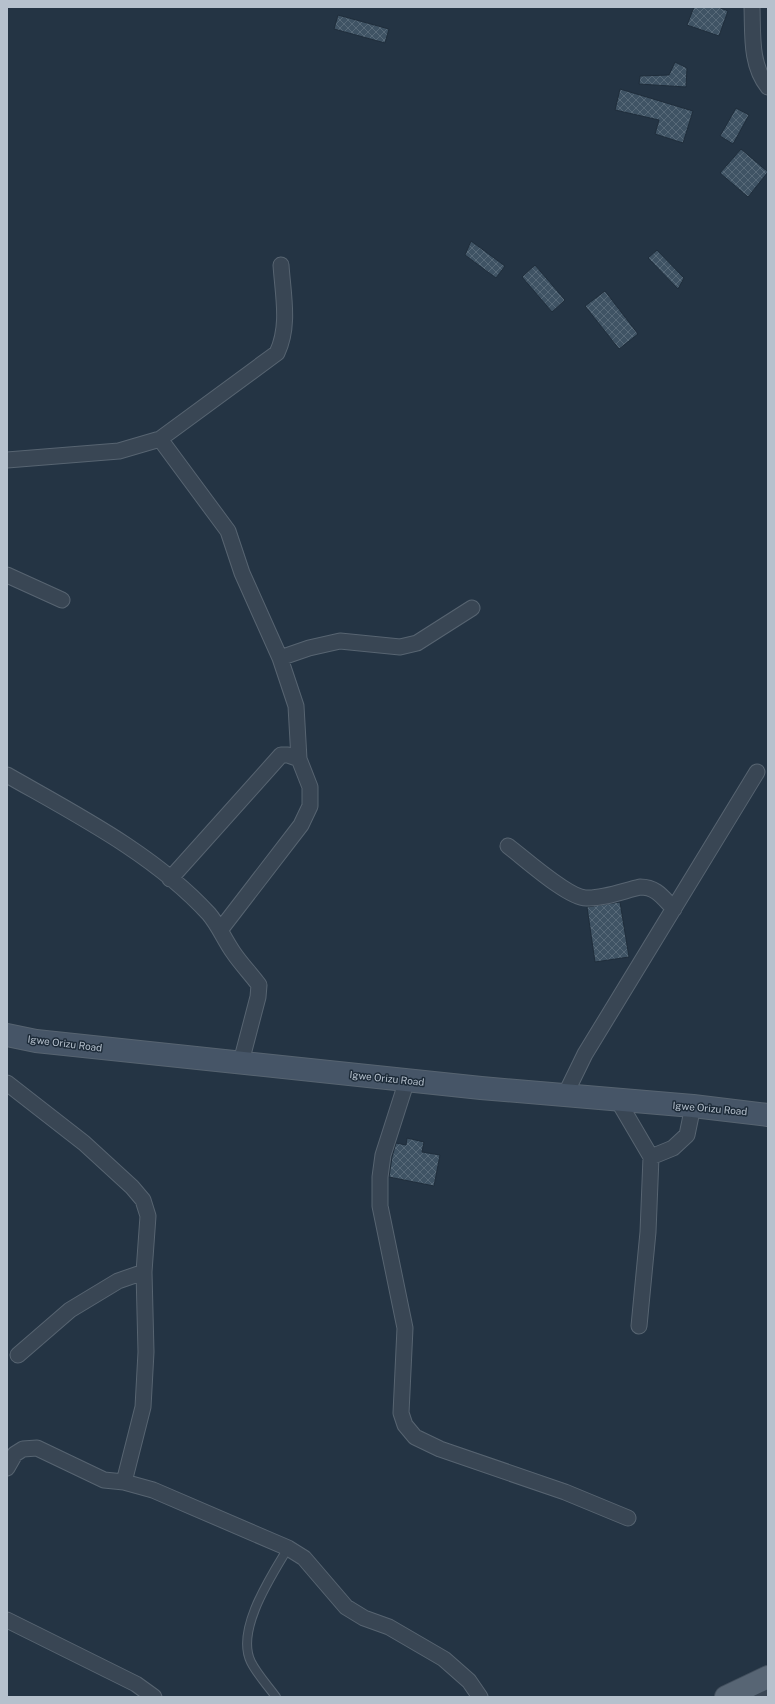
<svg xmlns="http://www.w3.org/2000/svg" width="775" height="1704" viewBox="0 0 775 1704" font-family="'Public Sans',sans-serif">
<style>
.building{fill:url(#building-cross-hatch);stroke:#1f2d3b}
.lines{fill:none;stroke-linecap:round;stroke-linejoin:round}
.service-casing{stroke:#576471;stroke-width:10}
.minor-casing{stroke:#576471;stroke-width:17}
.secondary-casing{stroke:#576471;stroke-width:24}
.primary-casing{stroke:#424f5d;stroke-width:24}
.service{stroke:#394654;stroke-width:8}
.minor{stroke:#394654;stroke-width:15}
.secondary{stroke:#465567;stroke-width:22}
.primary{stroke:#576574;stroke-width:22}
.labels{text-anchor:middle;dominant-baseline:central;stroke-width:3;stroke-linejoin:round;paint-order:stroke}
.street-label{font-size:10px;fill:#b6c1cd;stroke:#1d2b39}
</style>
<defs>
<pattern id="building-cross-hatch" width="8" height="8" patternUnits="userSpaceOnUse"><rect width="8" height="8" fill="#3f5364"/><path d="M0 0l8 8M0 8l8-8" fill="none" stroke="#586a79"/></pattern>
</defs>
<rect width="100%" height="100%" fill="#243444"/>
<!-- building -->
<path class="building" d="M694,7h24l10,4 -9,25 -32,-11z
M338,15l51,14 -4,14 -51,-14z
M675,62l12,6 -1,19 -47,-3 1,-8 29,-1z
M620,89l73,22 -10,32 -28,-9 4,-14 -44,-10z
M736,108l13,7 -16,29 -13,-8z
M741,149l27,23 -20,25 -28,-24z
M471,241l34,25 -9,12 -31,-23z
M657,250l27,28 -6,11 -30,-31z
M535,265l30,35 -13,12 -30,-35z
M605,291l33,43 -19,15 -34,-43z
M620,902l9,55 -34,5 -8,-55z
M407,1138l17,4 -2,10 18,3 -6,31 -45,-9 3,-20 4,-14 10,2z"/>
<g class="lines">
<!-- service casing -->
<g class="service-casing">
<path id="service" d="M276,1697c-8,-11 -19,-23 -25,-35 -16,-32 21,-87 37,-114"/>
</g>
<!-- minor casing -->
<g class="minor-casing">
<path id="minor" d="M752,7c1,27 -2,58 16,80
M160,439l68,92 14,42 38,85 16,48 3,53 11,28v19l-9,19 -80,104
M7,460l112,-9 41,-12 117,-86c13,-27 6,-58 4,-88
M7,575l55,25
M280,658l29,-10 31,-7 60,6 17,-4 55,-35
M7,775c70,40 147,79 202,139 10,12 15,25 24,38 8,12 18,22 26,33l-1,12 -17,65
M508,846c16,12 60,52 78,52 17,1 37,-7 54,-11 17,0 23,11 34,22
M170,879l111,-124h7l11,4
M407,1080l-24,75 -3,22v29l25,122 -4,85 4,12 10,12 25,12 125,43 63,26
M7,1083l77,60 48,44 11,13 5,16 -4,56 2,80 -3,55 -19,75
M565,1095l20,-41 172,-282
M617,1099l34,58 -3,75 -9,94
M651,1157l22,-9 14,-13 6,-29
M18,1355l52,-45 48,-29 26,-9
M7,1468l8,-14 8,-5 14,-1 67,32 20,2 29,8 135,58 16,10 42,49 18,11 25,9 55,32 25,22 11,16
M7,1620l129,64 18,13
M752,1685l12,12"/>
</g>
<!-- secondary casing -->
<g class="secondary-casing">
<path id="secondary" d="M7,1035l29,6 445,47 212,18 75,9"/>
</g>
<!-- primary casing -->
<g class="primary-casing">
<path id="primary" d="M726,1697l42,-20"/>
</g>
<!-- service -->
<use href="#service" class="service"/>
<!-- minor -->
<use href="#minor" class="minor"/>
<!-- secondary -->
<use href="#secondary" class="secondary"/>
<!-- primary -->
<use href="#primary" class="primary"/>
</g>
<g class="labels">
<!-- street labels -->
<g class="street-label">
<text transform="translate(65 1043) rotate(7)">Igwe Orizu Road</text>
<text transform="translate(387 1078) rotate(6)">Igwe Orizu Road</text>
<text transform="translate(710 1108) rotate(5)">Igwe Orizu Road</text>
</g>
</g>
<!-- border -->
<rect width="775" height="1704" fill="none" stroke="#b6c1cd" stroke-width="16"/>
</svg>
